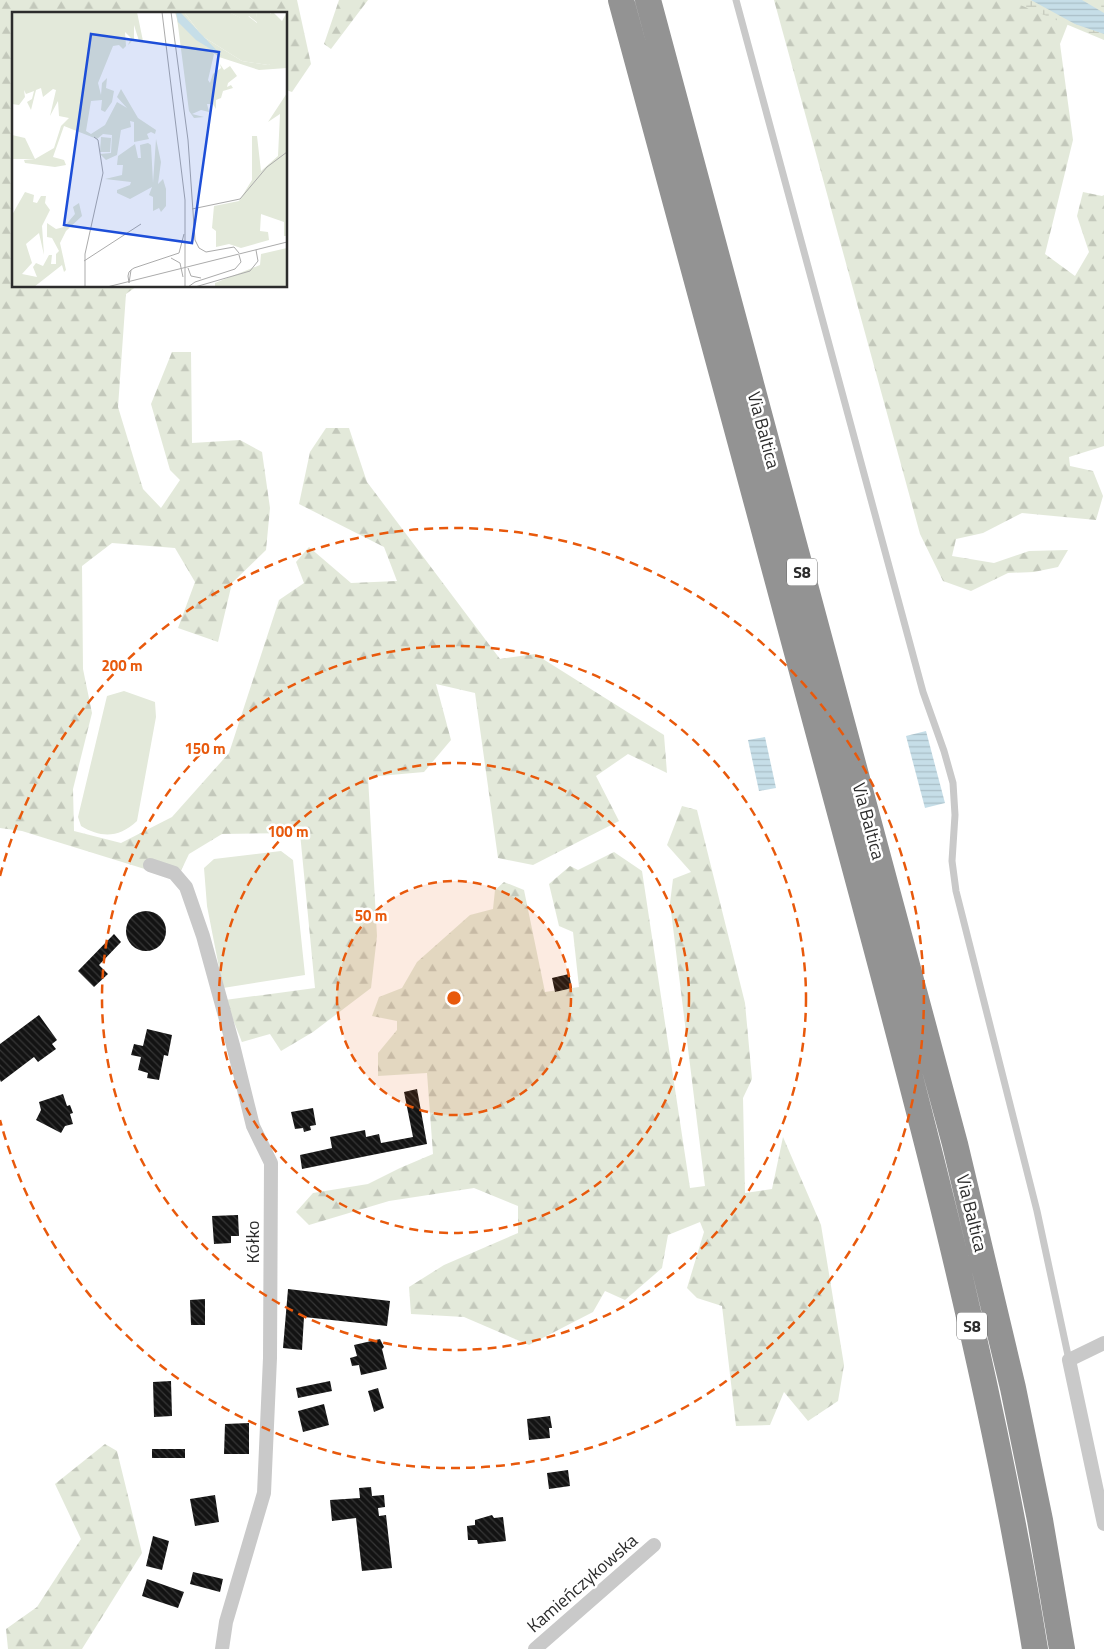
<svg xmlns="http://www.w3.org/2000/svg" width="1104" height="1649" viewBox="0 0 1104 1649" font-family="'Titillium Web',sans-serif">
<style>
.forest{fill:url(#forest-firs)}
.wetland{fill:url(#wetland-marsh)}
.pitch{fill:#e3e9da}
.water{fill:url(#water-rules)}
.building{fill:url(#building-back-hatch)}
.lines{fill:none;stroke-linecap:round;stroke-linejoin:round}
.service{stroke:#c9c9c9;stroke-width:7}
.minor{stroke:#c9c9c9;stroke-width:14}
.motorway{stroke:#939393;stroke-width:26}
.ring{fill:none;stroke:#e8590c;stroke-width:2.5;stroke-dasharray:9 6}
.labels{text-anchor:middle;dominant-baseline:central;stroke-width:5;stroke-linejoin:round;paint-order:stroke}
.shield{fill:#fff;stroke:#6b6b6b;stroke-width:1}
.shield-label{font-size:16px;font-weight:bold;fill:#2c2c2c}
.street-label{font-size:18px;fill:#2c2c2c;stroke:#fff}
.inset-road{fill:none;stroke:#ababab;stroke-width:1}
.view{fill:#1d4ed8;fill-opacity:0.15;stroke:#1d4ed8;stroke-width:2.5}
.inset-edge{fill:none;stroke:#2c2c2c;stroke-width:2.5}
.centre{fill:#e8590c;stroke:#fff;stroke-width:2.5}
.ring-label{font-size:15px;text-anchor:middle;font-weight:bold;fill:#e8590c;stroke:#fff;stroke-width:5;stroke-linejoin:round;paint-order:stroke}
</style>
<defs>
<pattern id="forest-firs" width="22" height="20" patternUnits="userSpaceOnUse" patternTransform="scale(1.25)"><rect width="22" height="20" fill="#e3e9da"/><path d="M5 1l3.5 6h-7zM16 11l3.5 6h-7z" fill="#c3c8bb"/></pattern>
<pattern id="wetland-marsh" width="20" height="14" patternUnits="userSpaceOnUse" patternTransform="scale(1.25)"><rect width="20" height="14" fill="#e3e9da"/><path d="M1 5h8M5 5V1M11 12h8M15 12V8" fill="none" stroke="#c3c8bb"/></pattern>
<pattern id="water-rules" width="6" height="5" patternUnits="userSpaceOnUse" patternTransform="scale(1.25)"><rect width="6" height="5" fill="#c6dee8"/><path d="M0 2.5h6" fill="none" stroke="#aabfc7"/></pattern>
<pattern id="building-back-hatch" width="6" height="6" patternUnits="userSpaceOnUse" patternTransform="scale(1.25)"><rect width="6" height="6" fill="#131313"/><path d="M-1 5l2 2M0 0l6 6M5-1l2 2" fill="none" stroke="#363636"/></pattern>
</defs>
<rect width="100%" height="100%" fill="#fff"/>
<!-- forest -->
<path class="forest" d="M0,0h297l14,64 -19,28 -6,-2v-76h-272v272h123l-11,8 -8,113 25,82 18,19 19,-28 -10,-10 -19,-66 21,-52h19l1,91 48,-3 22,12 8,56 -4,42 -34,33 -14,59 -40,-14 17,-46 -20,-34 -63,-5 -30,23 1,103 9,44 -19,76 1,42 47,12 51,-26 57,-64 50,-153 25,-17 -8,-21 13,-15 42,36 46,-2 -13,-34 -85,-43 11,-52 16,-24h23l18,54 133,177 35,-5 129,81 3,38 -39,-19 -32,22 23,45 -86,44 -35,-7 -23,-165 -39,-9 15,56 -27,32 -56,5 9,159 -6,52 -58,44 -32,19 -11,-17 -28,8 -17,-42 90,-12 -15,-155 -78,1 -33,20 -12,25 -155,-48 -22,-3z
M339,0h29l-37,49 -7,-5z
M774,0h257l38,21 -9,23 13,96 -28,114 30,22 14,-24 -12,-36 6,-24 19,4 2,-1v251l-35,11 1,9 23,5 10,25 -7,24 -74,-7 -39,20 -27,6 -4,17 42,7 35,-12 39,-1 -10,17 -24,5 -26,1 -37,18 -28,-10 -23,-47z
M682,806l15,4 48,193 7,76 -9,19 2,95 27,-4 11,-52 38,88 23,140 -6,36 -30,20 -24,-29 -14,33 -34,1 -14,-120 -25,-8 -10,-10 17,-56 -4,-10 -32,13 -6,33 -37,32 -20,-9 -12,21 -64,33 -65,-28 -53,-3 -2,-27 35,-22 74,-32v-27l-44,-18 -85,13 -80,24 -13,-13 17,-19 55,-9 32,-16 33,-14 -6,-81 -49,3v-23l19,-23v-9l-25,-5 7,-19 23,-9 15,-26 53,-47 23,-6 2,-19 9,-8 20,8 21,102 34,-5 -6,-55 -14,-6 -10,-42 21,-18 8,4 36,-18 28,19 48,317 15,-2 -35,-283 3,-24 18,-7 -24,-27z
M105,1444l12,7 25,102 -60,96h-74l-2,-20 31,-22 44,-68 -26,-55z"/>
<!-- wetland -->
<path class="wetland" d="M1008,0h96v40z"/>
<!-- pitch -->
<path class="pitch" d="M124,691l31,11 1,15 -19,104c-18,17 -36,17 -56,5l-3,-9 29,-121z
M281,851l12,9 12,115 -82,13 -16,-82 -3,-38 10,-9z"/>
<!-- water -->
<path class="water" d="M1031,0h51l22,13v21l-29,-10z
M926,731l19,72 -20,5 -19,-72z
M765,737l11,51 -17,3 -11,-51z"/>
<!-- building -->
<path class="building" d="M126 931a20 20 0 1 1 40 0a20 20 0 1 1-40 0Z
M114,934l7,8 -22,23 9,9 -14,13 -16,-16z
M569,974l3,14 -17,4 -3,-14z
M39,1015l18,25 -5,4 4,5 -18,13 -4,-5 -33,25 -1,-2v-36z
M147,1029l25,6 -4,21 -4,-1 -5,25 -12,-2 1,-5 -10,-3 3,-13 -10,-2 3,-11 9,2z
M417,1089l10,55 -125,25 -2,-14 32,-7 -2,-11 35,-7 1,7 13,-3 2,9 32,-6 -9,-45z
M63,1094l4,12 3,-1 3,8 -3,1 3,10 -8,2 -4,7 -25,-13 5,-10 -2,-8z
M313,1108l3,17 -6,1 1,4 -7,2 -1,-4 -8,1 -4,-17z
M238,1215l1,21h-8v7l-17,1 -2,-28z
M288,1289l102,12 -3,25 -83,-9 -2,33 -19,-2z
M205,1299v26h-14l-1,-25z
M380,1339l4,8 -2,2 5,20 -26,6 -2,-10 -7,1 -2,-8 7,-2 -3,-11z
M171,1381l1,35 -18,1 -1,-35z
M330,1381l2,10 -34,7 -2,-10z
M378,1388l6,20 -10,4 -6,-21z
M324,1404l5,21 -26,7 -5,-21z
M550,1416l2,12h-3l1,10 -21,2 -2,-21z
M249,1423v31h-25l1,-30z
M152,1449h33v9h-33z
M568,1470l2,16 -21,3 -2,-16z
M371,1487l1,9 12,-1 1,12 -7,1 1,8 7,-1 6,53 -30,3 -6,-53 -24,3 -2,-21 30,-2 -1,-10z
M215,1495l4,27 -24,4 -5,-27z
M492,1515l2,3 9,-1 3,24 -28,3 -1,-4h-9l-1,-14 8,-1v-5z
M153,1536l16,5 -7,29 -16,-4z
M193,1572l30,7 -3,13 -30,-8z
M147,1579l37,13 -6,16 -36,-12z"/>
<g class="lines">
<!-- service -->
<path class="service" d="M736,0l187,692 21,59 9,32 2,32 -3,46 4,30 81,320 32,149"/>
<!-- minor -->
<path class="minor" d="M150,865l24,8 12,14 17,49 30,109 20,81 18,37 -1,195 -6,135 -38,129 -4,27
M1104,1343l-35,17 35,164
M535,1649l119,-104"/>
<!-- motorway -->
<path class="motorway" d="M621,0c73,270 146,539 218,809 75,278 150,556 196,840
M648,0l307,1144 58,244 27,132 22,129"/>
</g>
<!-- distance rings -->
<circle cx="454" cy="998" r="117" fill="#e8590c" fill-opacity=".12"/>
<g class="ring">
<circle cx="454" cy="998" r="117"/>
<circle cx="454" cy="998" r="235"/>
<circle cx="454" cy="998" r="352"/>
<path d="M0 876A470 470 0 1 1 0 1120"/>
</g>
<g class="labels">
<!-- shield labels -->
<g class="shield">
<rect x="787" y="558.5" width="30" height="27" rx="4"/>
<rect x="957" y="1312.5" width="30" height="27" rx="4"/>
</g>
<g class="shield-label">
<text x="802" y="572">S8</text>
<text x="972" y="1326">S8</text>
</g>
<!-- street labels -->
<g class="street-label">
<text transform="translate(764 430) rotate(75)">Via Baltica</text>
<text transform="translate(869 821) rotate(75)">Via Baltica</text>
<text transform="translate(972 1213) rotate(76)">Via Baltica</text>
<text transform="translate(252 1242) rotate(-90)">Kółko</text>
<text transform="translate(582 1583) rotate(-41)">Kamieńczykowska</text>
</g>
</g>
<!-- overview -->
<g transform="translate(12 12)">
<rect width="275" height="275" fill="#fff"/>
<path d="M172,0h45l12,6 7,-2 9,7 -1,-11 11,4 6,-4 9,9 5,-9v48l-19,5 -26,-4 -40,-25z" fill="#e3e9da"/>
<path d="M0,0h125l6,29h-4l-5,-16v14l-6,6 3,-7 -6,-6 1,14 -3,3 -4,-4 -6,1 -15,37 3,12 1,-12 5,-5 -1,10 8,3 -2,11 -7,10 -4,-2 1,-10 -11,1 -5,30 5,3 14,-9 12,-23 10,6 -10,-11 4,-8 17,29 18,12 -1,4 -4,-2 -4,2 2,5 -15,3v-20l-4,-1 1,6 -10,3 -4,25 -11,5 -6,-6 11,-1 1,-18 -9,-1 -6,5 -33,-13 -11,31 11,3 2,5 -11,2 -30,-4 -1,-3 11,-1 19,-11 7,-22 8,-8 -10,-2 -1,-15 -8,15 6,-26 -3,-1 -10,8 -2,-9 -5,2 -5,20 -4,-8 5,-3 2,-8 -8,3 -2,-4 1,7 -6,8 -7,-1zM217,0h40l5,6 -3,2 -15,-8 2,11 -9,-7 -5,4zM165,6l37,36 -6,26 2,3 3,-9 8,-6 -1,-4 4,6 6,-4 7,10 -9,7 -1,4 4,-2 2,3 -10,3 -2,7 -5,2v9l-3,-5h-6l2,8 -8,-2 -9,4 12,3 -10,1 -5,-7zM275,81v143h-3v-14l-23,-8 -1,17 8,1 1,8 -28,8 -12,-4 -13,3v-16l-4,-3 2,-22 25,-5 13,-21v-44h5l4,35 17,-15 2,-42 -12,8zM144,127l5,23 -3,22 5,-5 3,10v17l-5,6 -2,-4 -6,3v-14l-4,-2 3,-8 -22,12 -13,-6v-3l13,-5 1,-3 -26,-3 17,-4 1,-10h-6l1,-9 17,-12 3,14h3l-1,-13 8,-2 3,2 2,38zM13,180l9,3 -1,7 4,1 4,-7h5l-1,7 5,7 -8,16 2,29 -5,-22 -13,11 6,19 -10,11 15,3 -4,-10 3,-4 7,3 6,-11h3l-1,9h5v-10l3,-3 -7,-13 -5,-1v-14l9,6 8,-2 11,-13 -2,-7 6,-4 3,13 -16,15 -6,12 6,27 -2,2 -2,-7 -28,22h-22v-72zM275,236v39h-72v-4l45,-18 1,-11z" fill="#e3e9da"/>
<path d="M163,0h9l18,24 40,25 26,4 14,-6 5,1v8l-28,2 -40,-13 -32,-24 -9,-10zM0,123l13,3 10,21h-23z" fill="#e3e9da"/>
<path d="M89,125l10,1 -1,14h-10z" fill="#e3e9da"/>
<path d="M164,0h4l42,44 -26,-16 -18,-18z" fill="#c6dee8"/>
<path class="inset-road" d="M150,0l23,188v87M159,0l17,128 7,100 4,8 7,4 28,-5 5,6M180,197l48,-10 27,-32 20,-15M159,246l9,5 3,14M72,249l57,-37M176,256l3,8 10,2M119,258l-2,13 -1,-7 1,-4 2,-2 3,-2 45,-15 5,-19M73,275v-33l18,-81 -5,-33 -4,-3M95,275l180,-45M176,275l7,-5 40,-13 6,-7 -2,-7M183,275l55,-16 8,-10 -2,-11"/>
<path class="view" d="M79,22l128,18 -27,191 -128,-18z"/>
<rect width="275" height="275" class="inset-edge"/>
</g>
<circle cx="454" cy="998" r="8" class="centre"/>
<g class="ring-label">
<text x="122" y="671">200 m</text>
<text x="205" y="754">150 m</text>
<text x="288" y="837">100 m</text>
<text x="371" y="921">50 m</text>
</g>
</svg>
